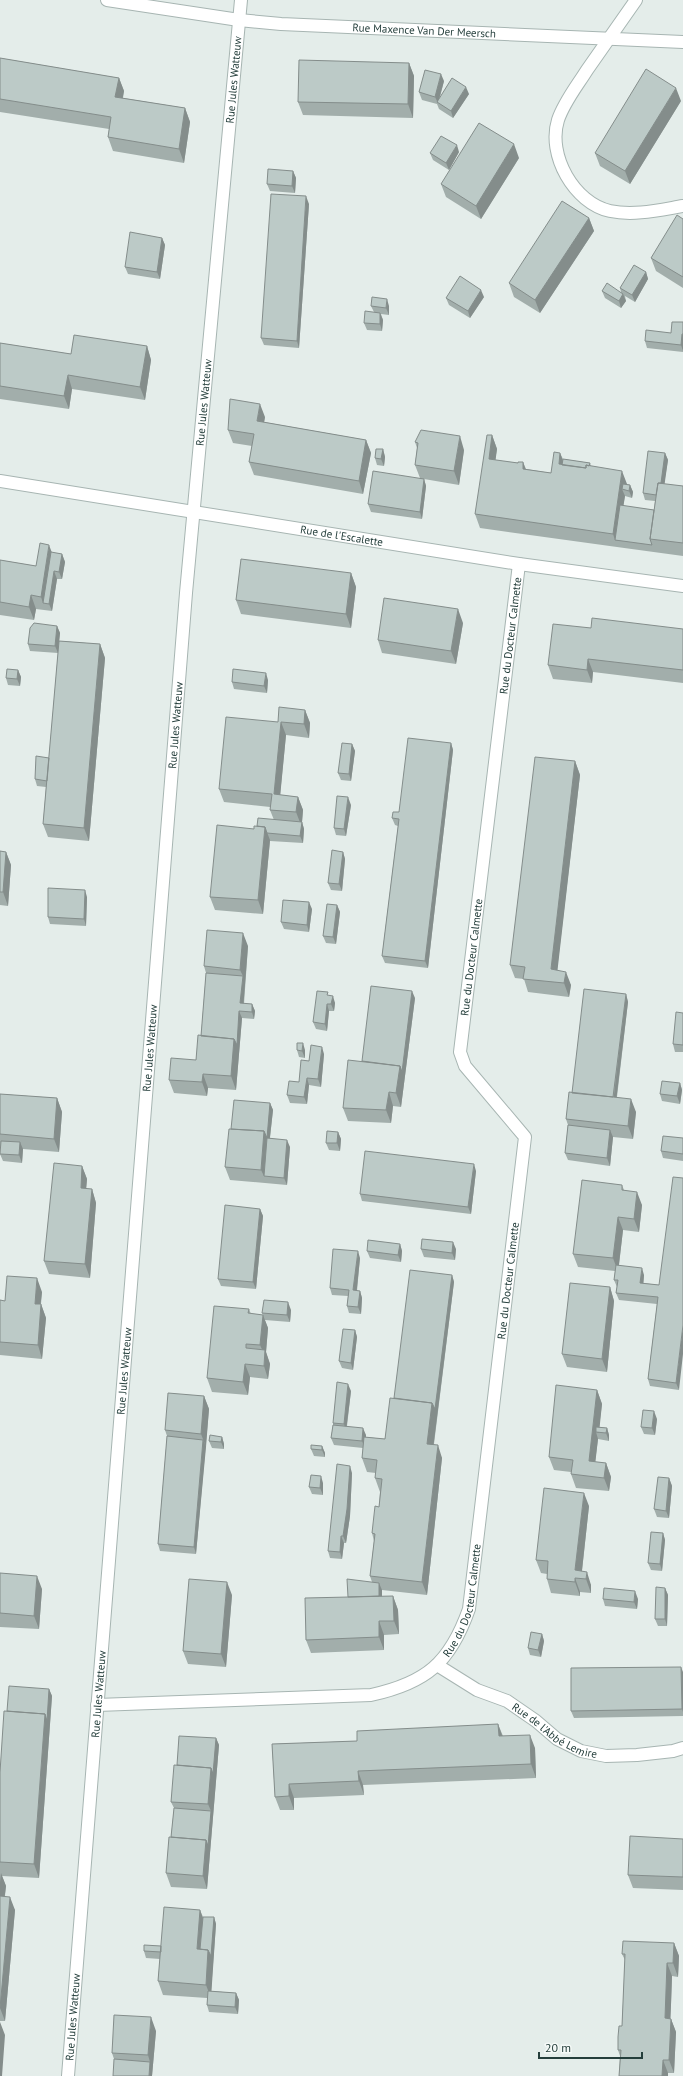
<svg xmlns="http://www.w3.org/2000/svg" width="683" height="2076" viewBox="0 0 683 2076" font-family="'PT Sans',sans-serif">
<style>
.lines{fill:none;stroke-linecap:round;stroke-linejoin:round}
.minor-casing{stroke:#a7b5b2;stroke-width:14}
.minor{stroke:#fff;stroke-width:12}
.wall{fill:#a2aeab}
.shaded-wall{fill:#848d8b}
.building{fill:#bccac7;stroke:#848d8b}
.labels{text-anchor:middle;dominant-baseline:central;stroke-width:3.5;stroke-linejoin:round;paint-order:stroke}
.street-label{font-size:11px;fill:#243e3b;stroke:#f4f9f7}
</style>
<rect width="100%" height="100%" fill="#e4edea"/>
<g class="lines">
<!-- minor casing -->
<g class="minor-casing">
<g id="minor">
<path id="s1" d="M107,0l132,20 42,4 402,18"/>
<path d="M636,0c-16,23 -33,47 -49,70 -10,16 -23,32 -29,50 -11,35 16,83 52,91 24,5 49,-1 73,-5"/>
<path id="s2" d="M0,481l519,83 164,22"/>
<path id="s3" d="M437,1665l40,25 30,11 29,20 21,18 24,12 25,5 31,-1 36,-4 10,-3"/>
<path id="s4" d="M97,1705l274,-10c55,-12 79,-32 98,-86l56,-472 -60,-71 -5,-14 59,-488"/>
<path id="s5" d="M68,2076l118,-1483 55,-593"/>
</g>
</g>
<!-- minor -->
<use href="#minor" class="minor"/>
</g>
<!-- wall -->
<path class="wall" d="M0,58l119,20 5,13 -1,7 62,10 5,14 -6,41 -71,-12 -5,-14 1,-8 -109,-17z
M409,63l5,13 -1,42 -110,-3 -5,-13z
M444,81l-4,16 29,-3 -16,24 -14,-9 -2,-5 -15,-4 -3,-8z
M681,101l-51,83 -30,-18 -5,-13z
M459,152l-10,18 -16,-10 -3,-7z
M519,158l-38,61 -35,-22 -5,-13z
M293,171l3,7 -1,15 -25,-2 -3,-7z
M309,204l-10,144 -35,-3 -3,-7z
M589,218l5,13 -54,82 -26,-16 -5,-14z
M683,219v69l-27,-17 -5,-13z
M162,238l3,7 -5,34 -32,-5 -3,-7z
M646,272l2,7 -13,23 -10,-6 1,5 -5,7 -16,-10 -3,-7 19,1 -1,-4z
M484,297l-14,21 -21,-13 -3,-7z
M371,306h18v9l-8,-1 2,6 -1,11 -15,-1 -3,-7 10,-11z
M683,322v30l-36,-4 -2,-7 26,-8z
M0,343l71,11 76,-8 4,14 -6,40 -73,-11 -3,20 -69,-10z
M265,417l-1,5 102,18 5,13 -8,41 -109,-19 -5,-13 3,-16 -19,-3 -5,-13z
M492,435l5,14 -2,11 23,3 5,-1 3,7 25,4 9,-20 3,6 27,4 1,3 36,18 3,1 3,7 -1,6 -7,-2 -2,10 31,4 1,-9 -10,-1 -2,-7 22,-40 3,7 -4,24 19,2v70l-66,-9 -137,-19 -5,-14z
M415,442l49,8 -5,35 -35,-6 2,7 -4,33 -51,-7 -3,-8 52,-26 -5,-13 2,-17z
M383,449l2,8 -1,9 -7,-1 -2,-7z
M52,553l10,1 3,8 -3,17h-5l-5,32 -16,-2 -2,11 -34,-5v-55l36,6z
M351,573l5,14 -5,41 -110,-14 -5,-14z
M463,623l-7,41 -74,-11 -4,-13z
M57,626l3,7 -1,8 41,3 5,14 -16,183 -41,-4 -5,-13 3,-37 -9,-1 -2,-7 14,-21 9,-105 -28,-2 -2,-7z
M591,628l92,1v54l-90,-11 -1,11 -39,-4 -5,-14z
M18,670l3,7 -1,9 -12,-1 -2,-7z
M268,680l-1,13 -33,-4 -2,-7z
M305,710l5,13 -1,15 -23,-3 -6,60 18,2 5,13 -1,12 2,7 -1,14 -33,-2 -7,73 -48,-4 -5,-13 44,-68 3,-3 17,-6 -4,-10v-3l-46,-5 -5,-13 59,-67z
M451,743l2,7 -25,218 -43,-5 -3,-7 16,-130 -3,-1 -3,-7 7,-6z
M352,744l3,7 -4,30 -10,-1 -3,-7z
M575,761l5,14 -23,195 14,15 -2,12 -41,-5 -4,-13 -9,-1 -5,-13z
M351,805l-5,31 -10,-1 -2,-7z
M0,851l6,1 5,13 -3,41 -8,-1z
M343,852l2,7 -3,32 -11,-1 -3,-7z
M87,897l-1,29 -36,-2 -2,-7z
M337,905l3,7 -4,32 -10,-1 -3,-7z
M312,909l-3,23 -25,-3 -3,-7z
M248,946l-4,58h8l3,7 -1,8 -12,-1 -6,72 -28,-2 -1,8 -33,-3 -5,-13 27,-20 5,-24 5,-63 -2,-7z
M626,994l2,8 -11,95 19,15 -3,27 -20,-2 -3,29 -42,-6 -3,-7 3,-28 -2,-6 6,-26z
M330,995l5,8 -1,8h-5l-2,20 -11,-2 -3,-7z
M415,998l-14,109 -8,-1 -2,17 -43,-2 -5,-13 19,-47z
M683,1013v39h-8l-2,-8z
M297,1050h8v8l-6,-1z
M324,1054l-3,33 -12,-2 -2,19 -17,-1 -3,-8 12,-13 10,-21z
M680,1083l2,7 -2,14 -18,-3 -2,-7z
M0,1094l57,4 5,14 -3,40 -36,-3 -1,14 -19,-2 -3,-7 1,-6h-1z
M270,1103l3,7 -3,28 20,9 -3,38 -57,-5 -5,-13z
M338,1132l3,7 -1,12 -11,-1 -3,-7z
M683,1138v23l-20,-3 -2,-7z
M82,1166l5,13 -1,10h6l4,14 -6,75 -41,-4 -5,-13z
M476,1171l-5,43 -109,-13 -2,-7z
M622,1185l2,5 18,15 -3,27 -16,-2 -4,35 25,10 -1,8 16,2 20,105 -29,-4 -2,-7 9,-75 -38,-4 -3,-7 1,-6 -3,-7 1,-9 -37,-4 -5,-13z
M260,1209l3,7 -7,73 -35,-3 -3,-7z
M400,1244l2,7 -1,11 -31,-4 -3,-7z
M421,1249h35l-1,11 -31,-3z
M360,1258l-3,33h3l2,7 -1,16 -12,-1 -2,-7 1,-10 -16,-1 -2,-7z
M452,1275l2,7 -20,162 8,14 -15,137 -45,-5v7l11,-1 5,14 1,24 -15,1v15l-73,3 -5,-13 42,-43 24,-15 -2,-6 4,-35 -2,-8 7,-26 1,-15 -5,-14 1,-5 -9,-1 -5,-14 1,-10 -29,-3 -3,-7 2,-13v-2l18,-32 -4,35 19,9v2l19,2 9,-41z
M610,1287l4,14 -7,71 -40,-5 -5,-13z
M42,1292l-1,12 5,14 -4,41 -42,-4v-55l5,1z
M249,1309l2,5 12,1 5,13 -2,24 4,12 -2,15 -18,-2 -2,18 -36,-3 -5,-14z
M291,1310l-1,12 -25,-2 -3,-7z
M355,1330l2,7 -4,33 -11,-2 -3,-7z
M597,1390l5,14 -3,23 8,1 2,7v6l-11,-2 -3,23 11,1 5,14 -2,14 -33,-3 -5,-14v-2l-17,-2 -5,-13z
M204,1396l5,13 -13,145 -36,-3 -2,-7 9,-108 -2,-6z
M657,1419l-2,16 -11,-1 -3,-7z
M222,1437l2,7v5l-12,-1 -3,-7z
M322,1446l3,7v4l-11,-1 -3,-7z
M352,1473l-2,43 -4,27h-2l-2,16 -12,-1 -2,-7z
M669,1478l3,8 -3,32 -12,-1 -3,-8z
M323,1483v12l-11,-1 -3,-7z
M589,1506l-7,65 9,14v8l-11,-1v4l-29,-3 -4,-14v-5l-6,-1 -5,-13z
M663,1533l2,7 -3,31 -11,-1 -3,-7z
M0,1573l42,16 -3,40 -39,-2z
M665,1588l3,7 -1,31h-9l-3,-7z
M232,1595l-6,72 -38,-3 -5,-13z
M603,1599h35l-1,10 -32,-3z
M542,1634l2,7 -3,16 -11,-2 -2,-7z
M683,1672v44l-109,2 -3,-7z
M49,1689l3,7 -13,182 -37,-2 4,10 -1,10 10,14 -10,111h-5v-249l7,-61z
M498,1724l5,12 32,12 1,30 -173,7 1,10 -70,3v12h-14l-5,-13 -3,-53 85,-3z
M216,1738l3,7 -12,144 -36,-2 -5,-14 5,-36 3,-29 -3,-6 6,-37z
M683,1839v51l-50,-2 -5,-13z
M200,1910l3,7h11l2,7 -5,67 25,2 3,7 -1,14 -29,-2 -2,-7v-7l-44,-3 -5,-14 2,-22 -14,-1 -2,-7 17,-5z
M674,1943l5,13 -1,21 -6,-1 -1,29 -1,14h1l5,13 -2,41h-6v3h-49l1,-20 -2,-6 4,-24 3,-66 -3,-6z
M156,2031l-4,45 -38,-17 -2,-6z"/>
<!-- shaded-wall -->
<path class="shaded-wall" d="M409,63l5,13 -1,42 -5,-14z
M441,74l3,7 -6,22 -3,-6z
M119,78l5,13 -4,20 -5,-14z
M466,87l3,7 -16,24 -2,-7z
M676,88l5,13 -51,83 -5,-13z
M185,108l5,14 -6,41 -5,-14z
M514,144l5,14 -38,61 -5,-13z
M457,145l2,7 -10,18 -3,-7z
M293,171l3,7 -1,15 -3,-7z
M306,196l3,8 -10,144 -2,-7z
M589,218l5,13 -54,82 -5,-13z
M162,238l3,7 -5,34 -3,-7z
M646,272l2,7 -13,23 -3,-7z
M481,290l3,7 -14,21 -2,-7z
M623,294l3,7 -5,7 -2,-7z
M387,299l2,7v9l-3,-7z
M380,313l3,7 -1,11 -2,-7z
M682,334l1,1v16l-2,-6z
M147,346l4,14 -6,40 -5,-13z
M68,375l4,14 -3,20 -5,-13z
M260,404l5,13 -3,17 -5,-13z
M492,435l5,14 -3,23 -5,-13z
M460,436l4,14 -5,35 -5,-14z
M366,440l5,13 -8,41 -4,-13z
M383,449l2,8 -1,9 -3,-7z
M560,453l5,13 -6,-2z
M665,453l3,7 -6,42 -3,-7z
M523,462l5,14 -5,-7z
M622,471l5,13 -5,5 3,7 -7,45 -3,-1 -2,-6z
M424,479l2,7 -4,33 -2,-7z
M630,485l3,7 -1,6 -3,-7z
M49,545l5,13 -11,45 -2,-6z
M62,554l3,8 -3,17 -3,-7z
M54,571l3,8 -5,32 -3,-7z
M351,573l5,14 -5,41 -5,-14z
M31,595l5,14 -2,11 -5,-13z
M458,609l5,14 -7,41 -5,-13z
M57,626l3,7 -2,20 -3,-7z
M100,644l5,14 -16,183 -5,-13z
M588,659l5,13 -1,11 -5,-13z
M18,670l3,7 -1,9 -3,-7z
M266,673l2,7 -1,13 -3,-7z
M305,710l5,13 -1,15 -5,-14z
M281,722l5,13 -7,73 -5,-14z
M451,743l2,7 -25,218 -3,-7z
M352,744l3,7 -4,30 -2,-7z
M575,761l5,14 -24,208 -5,-14z
M298,797l5,13 -1,12 2,7 -1,14 -3,-7 1,-11 -5,-13z
M348,797l3,8 -5,31 -2,-7z
M265,827l5,13 -7,74 -5,-14z
M6,852l5,13 -3,41 -5,-14z
M343,852l2,7 -3,32 -3,-7z
M85,890l2,7 -1,29 -2,-7z
M309,902l3,7 -3,23 -2,-7z
M337,905l3,7 -4,32 -3,-7z
M243,933l5,13 -5,64 -3,-7 3,-27 -3,-6z
M566,972l5,13 -2,12 -5,-14z
M412,991l3,7 -14,109 -5,-14 4,-27z
M626,994l2,8 -13,108 -2,-7z
M333,996l2,7 -1,8 -3,-7z
M252,1004l3,7 -1,8 -2,-7z
M327,1004l2,7 -2,20 -2,-7z
M239,1011l3,7 -6,72 -5,-14 3,-37z
M303,1043l2,7v8l-3,-7z
M322,1047l2,7 -3,33 -3,-8z
M203,1074l5,14 -1,8 -5,-14z
M307,1078l2,7 -2,19 -3,-7z
M680,1083l2,7 -2,14 -3,-8z
M389,1092l4,14 -2,17 -5,-13z
M57,1098l5,14 -3,40 -5,-13z
M631,1099l5,13 -3,27 -5,-13z
M270,1103l3,7 -4,35 -5,31 -3,-6 3,-39z
M610,1130l3,7 -3,29 -3,-8z
M338,1132l3,7 -1,12 -3,-8z
M287,1140l3,7 -3,38 -3,-7z
M20,1142l3,7 -1,14 -3,-8z
M474,1164l2,7 -5,43 -3,-7z
M82,1166l5,13 -2,23 -4,-14z
M92,1189l4,14 -6,75 -5,-14z
M637,1192l5,13 -3,27 -5,-13z
M260,1209l3,7 -7,73 -3,-7z
M618,1217l5,13 -5,42 -5,-14z
M453,1242l3,7 -1,11 -3,-7z
M400,1244l2,7 -1,11 -3,-7z
M358,1251l2,7 -4,39 -3,-7z
M642,1268l2,7 -1,15 -3,-7z
M452,1275l2,7 -22,175 -5,-13 5,-41z
M37,1278l5,14 -3,25 -4,-13z
M610,1287l4,14 -7,71 -5,-13z
M360,1291l2,7 -1,16 -3,-7z
M288,1302l3,8 -1,12 -3,-7z
M41,1304l5,14 -4,41 -4,-14z
M263,1315l5,13 -2,24 4,12 -2,15 -4,-13 1,-10 -5,-11z
M683,1325v29l-4,36 -3,-7z
M355,1330l2,7 -4,33 -2,-7z
M245,1364l5,13 -2,18 -5,-13z
M348,1384l3,7 -5,40 -2,-7z
M597,1390l5,14 -3,29 -3,-1 2,7 -4,35 -5,-13z
M204,1396l5,13 -3,38 -5,-13z
M654,1411l3,8 -2,16 -3,-7z
M363,1428l3,7 -1,13 -3,-7z
M607,1428l2,7v6l-3,-8z
M222,1437l2,7v5l-3,-7z
M203,1440l3,7 -10,107 -2,-7z
M438,1445l4,13 -15,137 -5,-13z
M322,1446l3,7v4l-3,-7z
M606,1463l5,14 -2,14 -5,-13z
M350,1466l2,7 -2,43 -4,27 -3,-7z
M321,1476l2,7v12l-3,-7z
M669,1478l3,8 -3,32 -3,-7z
M584,1493l5,13 -8,73 -6,-9z
M663,1533l2,7 -3,31 -2,-7z
M341,1536l3,7 -2,16 -2,-7z
M587,1572l4,13v8l-5,-14z
M37,1576l5,13 -3,40 -5,-13z
M575,1578l5,14v4l-5,-14z
M227,1582l5,13 -6,72 -5,-13z
M379,1583l3,7v13l-3,-7z
M665,1588l3,7 -1,31 -2,-7z
M635,1591l3,8 -1,10 -3,-7z
M393,1596l5,14 1,24 -5,-13z
M379,1621l5,14v15l-5,-13z
M542,1634l2,7 -3,16 -3,-7z
M681,1667l2,5v40l-1,-3z
M49,1689l3,7 -13,182 -5,-14 11,-150z
M498,1724l5,14 -4,-2z
M530,1735l5,13 1,30 -5,-14z
M216,1738l3,7 -12,144 -4,-13 3,-36 5,-29 -3,-7 3,-36z
M358,1771l5,14 1,10 -5,-14z
M289,1784l5,14v12l-5,-14z
M1,1873l5,13 -3,23 -3,-9v-18z
M10,1897l5,13 -10,111 -5,-13z
M200,1910l5,14 -3,31 -5,-6z
M214,1917l2,7 -5,74 -5,-13 2,-35z
M674,1943l5,13 -1,21 -5,-14z
M667,1963l5,13 -2,56 -5,-14z
M236,1993l3,7 -1,14 -3,-7z
M151,2017l5,14 -4,45h-3l1,-14 -2,-7z
M671,2019l5,13 -2,41 -5,-13z
M0,2022l5,13 -3,41h-2z
M663,2060l5,13v3h-6z"/>
<!-- building -->
<path class="building" d="M0,58l119,20 -4,19 70,11 -6,41 -71,-12 3,-20 -111,-18z
M299,60l110,3 -1,41 -110,-2z
M646,69l30,19 -51,83 -30,-18z
M425,70l16,4 -6,23 -16,-5z
M452,78l14,9 -15,24 -14,-9z
M479,123l35,21 -38,62 -35,-22z
M441,136l16,9 -11,18 -16,-10z
M268,169l25,2 -1,15 -25,-2z
M271,194l35,2 -9,145 -36,-3z
M562,201l27,17 -54,82 -26,-17z
M677,215l6,4v58l-32,-19z
M130,232l32,6 -5,34 -32,-5z
M634,265l12,7 -14,23 -12,-7z
M460,276l21,14 -13,21 -22,-13z
M607,283l16,11 -4,7 -17,-10z
M372,297l15,2 -1,9 -15,-2z
M365,311l15,2v11l-16,-1z
M672,322h11v12h-1l-1,11 -36,-4 1,-11 25,3z
M74,335l73,11 -7,41 -72,-12 -4,21 -64,-10v-43l71,11z
M230,399l30,5 -3,17 109,19 -7,41 -110,-19 5,-28 -26,-4z
M421,430l39,6 -6,35 -39,-6 3,-22 -3,-1z
M487,435h5l-3,24 29,4v-1h5v7l28,4 3,-21 6,1 -1,11 27,4v-3l36,6 -9,63 -138,-20z
M376,449h7l-2,10 -6,-1z
M648,451l17,2 -4,30h-3l-2,12 -13,-2z
M563,459l27,4 -1,3 -3,-1v3l-24,-3z
M373,471l51,8 -4,33 -52,-8z
M658,483l25,3v57l-33,-4z
M623,484l7,1 -1,6 -7,-2z
M620,505l34,5 -4,29 2,6 -37,-5z
M40,543l9,2 -8,52 -10,-2 -2,12 -29,-5v-42l36,6z
M51,552l11,2 -3,18 -5,-1 -5,33 -6,-1z
M241,559l110,14 -5,41 -110,-14z
M384,598l74,11 -7,42 -73,-11z
M592,618l91,11v41l-95,-11 -1,11 -39,-5 5,-41 38,4z
M34,623l23,3 -2,20 -27,-2 2,-16z
M59,641l41,3 -16,184 -41,-4z
M7,669l11,1 -1,9 -11,-1z
M233,669l33,4 -2,13 -32,-4z
M279,707l26,3 -1,14 -23,-2 -7,72 24,3 -2,15 -26,-2 2,-16 -53,-5 7,-72 52,5z
M408,738l43,5 -26,218 -43,-5 17,-137 -7,-1 1,-6h6z
M342,743l10,1 -3,30 -11,-1z
M36,756l13,2 -2,23 -12,-2z
M535,757l40,4 -24,208 15,3 -2,11 -41,-4 2,-12 -15,-2z
M337,796l11,1 -4,32 -10,-1z
M258,818l44,4 -2,14 -33,-3 -2,-6 -8,-1z
M217,825l37,4v-3l11,1 -7,73 -48,-3z
M332,850l11,2 -4,32 -11,-1z
M0,851l6,1 -3,40h-3z
M48,888l37,2 -1,29 -36,-2z
M283,900l26,2 -2,23 -26,-3z
M327,904l10,1 -4,32 -10,-1z
M207,930l36,3 -3,37 -36,-4z
M206,973l37,3 -3,27 12,1v8l-13,-1 -2,34 -3,-6 -33,-3z
M371,986l41,5 -10,81 -2,-6 -38,-5z
M584,989l42,5 -13,103 -41,-4z
M317,991l11,1 -1,3 6,1 -2,8h-4l-2,20 -12,-2z
M676,1012l7,1v32l-10,-1z
M198,1035l36,4 -3,37 -28,-2 -1,8 -33,-2 2,-22 25,2z
M297,1043h6l-1,8 -5,-1z
M311,1045l11,2 -4,32 -11,-1 -3,19 -17,-2 2,-14 10,1 2,-22 8,1z
M348,1060l52,6 -4,27 -7,-1 -3,18 -43,-2z
M662,1081l18,2 -3,13 -17,-2z
M569,1092l62,7 -3,27 -62,-7z
M0,1094l57,4 -3,41 -54,-5z
M234,1100l36,3 -3,35 -3,-7 -33,-2z
M568,1125l42,5 -3,28 -42,-5z
M229,1129l35,2 -3,39 -36,-3z
M327,1131l11,1 -1,11h-11z
M663,1136l20,2v16l-22,-3z
M267,1138l20,2 -3,38 -20,-2z
M1,1141l19,1 -1,13 -19,-1z
M365,1151l109,13 -6,43 -108,-13z
M54,1163l28,3 -1,22 11,1 -7,75 -41,-3z
M673,1177l10,1v147l-7,58 -28,-4 10,-82 -42,-4 2,-13h-4l2,-15 26,3 -2,15 19,2z
M582,1180l40,5v5l15,2 -3,27 -16,-2 -5,41 -40,-4z
M225,1205l35,4 -7,73 -35,-3z
M422,1239l31,3 -1,11 -31,-4z
M368,1240l32,4 -2,11 -31,-4z
M333,1249l25,2 -5,39 7,1 -2,16 -11,-1 2,-16 -19,-2z
M410,1270l42,5 -17,134 -3,-6 -38,-5z
M7,1276l30,2 -2,26h6l-3,41 -38,-3v-42l5,1z
M570,1283l40,4 -8,72 -40,-5z
M264,1300l24,2 -1,13 -25,-2z
M214,1306l35,3 -1,4 15,2 -3,30 -14,-1v4l19,2 -1,16 -19,-2 -2,18 -36,-4z
M343,1329l12,1 -4,33 -12,-2z
M337,1382l11,2 -4,40 -11,-1z
M556,1385l41,5 -8,71 17,2 -2,15 -33,-4 2,-14 -24,-3z
M168,1393l36,3 -3,38 -36,-4z
M390,1398l42,5 -5,41 11,1 -16,137 -52,-6 5,-42 -3,-1 3,-27 4,1 3,-28 -7,-1 2,-18 -15,-2 2,-21 21,2z
M643,1410l11,1 -2,17 -11,-1z
M333,1425l30,3 -1,13 -31,-3z
M596,1427l11,1 -1,5 -10,-1z
M210,1435l12,2 -1,5 -12,-1z
M167,1436l36,4 -9,107 -36,-3z
M311,1445l11,1v4l-11,-1z
M337,1464l13,2 -3,43 -4,27h-2l-1,16 -12,-1z
M311,1475l10,1 -1,12 -11,-1z
M658,1477l11,1 -3,33 -12,-2z
M544,1488l40,5 -9,77 12,2 -1,7 -11,-1v4l-28,-3 1,-18 -12,-1z
M651,1532l12,1 -3,31 -12,-1z
M0,1573l37,3 -3,40 -34,-3z
M189,1579l38,3 -6,72 -38,-3z
M347,1579l32,4v13l-31,1z
M656,1587l9,1v31h-10z
M604,1588l31,3 -1,11 -31,-3z
M393,1596l1,25h-15v16l-73,3 -1,-42z
M531,1632l11,2 -4,16 -10,-2z
M681,1667l1,42 -111,2v-43z
M9,1686l40,3 -2,32 -2,-7 -38,-3z
M4,1711l41,3 -11,150 -34,-2v-90z
M498,1724l1,12 31,-1 1,29 -173,7 1,10 -70,3v12l-14,1 -3,-53 85,-3v-10z
M179,1736l37,2 -3,36 -2,-6 -34,-3z
M174,1765l37,3 -3,36 -37,-2z
M174,1808l37,3 -3,35 -2,-6 -35,-3z
M630,1836l53,3v38l-55,-2z
M169,1837l37,3 -3,36 -37,-3z
M0,1896l10,1 -10,111z
M164,1907l36,3 -3,39 11,1 -2,35 -48,-4z
M203,1917h11l-3,39 -3,-6 -8,-1z
M623,1941l51,2 -1,20h-6l-2,55 6,1 -2,41h-6l-1,16h-43l2,-26h-3v-13l1,-11h3l3,-72h-3z
M144,1945l17,1v6l-17,-1z
M208,1991l28,2 -1,14 -28,-2z
M114,2015l37,2 -3,38 -36,-2z
M114,2059l36,3 -1,14h-36z"/>
<g class="labels">
<!-- street labels -->
<g class="street-label">
<text stroke="none"><textPath href="#s1" startOffset="319">Rue Maxence Van Der Meersch</textPath></text>
<text stroke="none"><textPath href="#s5" startOffset="2003">Rue Jules Watteuw</textPath></text>
<text stroke="none"><textPath href="#s5" startOffset="1679">Rue Jules Watteuw</textPath></text>
<text stroke="none"><textPath href="#s2" startOffset="346">Rue de l'Escalette</textPath></text>
<text stroke="none"><textPath href="#s4" startOffset="1415">Rue du Docteur Calmette</textPath></text>
<text stroke="none"><textPath href="#s5" startOffset="1355">Rue Jules Watteuw</textPath></text>
<text stroke="none"><textPath href="#s4" startOffset="1091">Rue du Docteur Calmette</textPath></text>
<text stroke="none"><textPath href="#s5" startOffset="1031">Rue Jules Watteuw</textPath></text>
<text stroke="none"><textPath href="#s4" startOffset="743">Rue du Docteur Calmette</textPath></text>
<text stroke="none"><textPath href="#s5" startOffset="707">Rue Jules Watteuw</textPath></text>
<text stroke="none"><textPath href="#s4" startOffset="419">Rue du Docteur Calmette</textPath></text>
<text stroke="none"><textPath href="#s5" startOffset="383">Rue Jules Watteuw</textPath></text>
<text stroke="none"><textPath href="#s3" startOffset="136">Rue de l'Abbé Lemire</textPath></text>
<text stroke="none"><textPath href="#s5" startOffset="59">Rue Jules Watteuw</textPath></text>
</g>
</g>
<!-- scale -->
<path d="M539 2052v6h103v-6" fill="none" stroke="#243e3b" stroke-width="2"/>
<text x="545" y="2052" font-size="12" fill="#243e3b" stroke="#f4f9f7" stroke-width="3" paint-order="stroke">20 m</text>
</svg>
